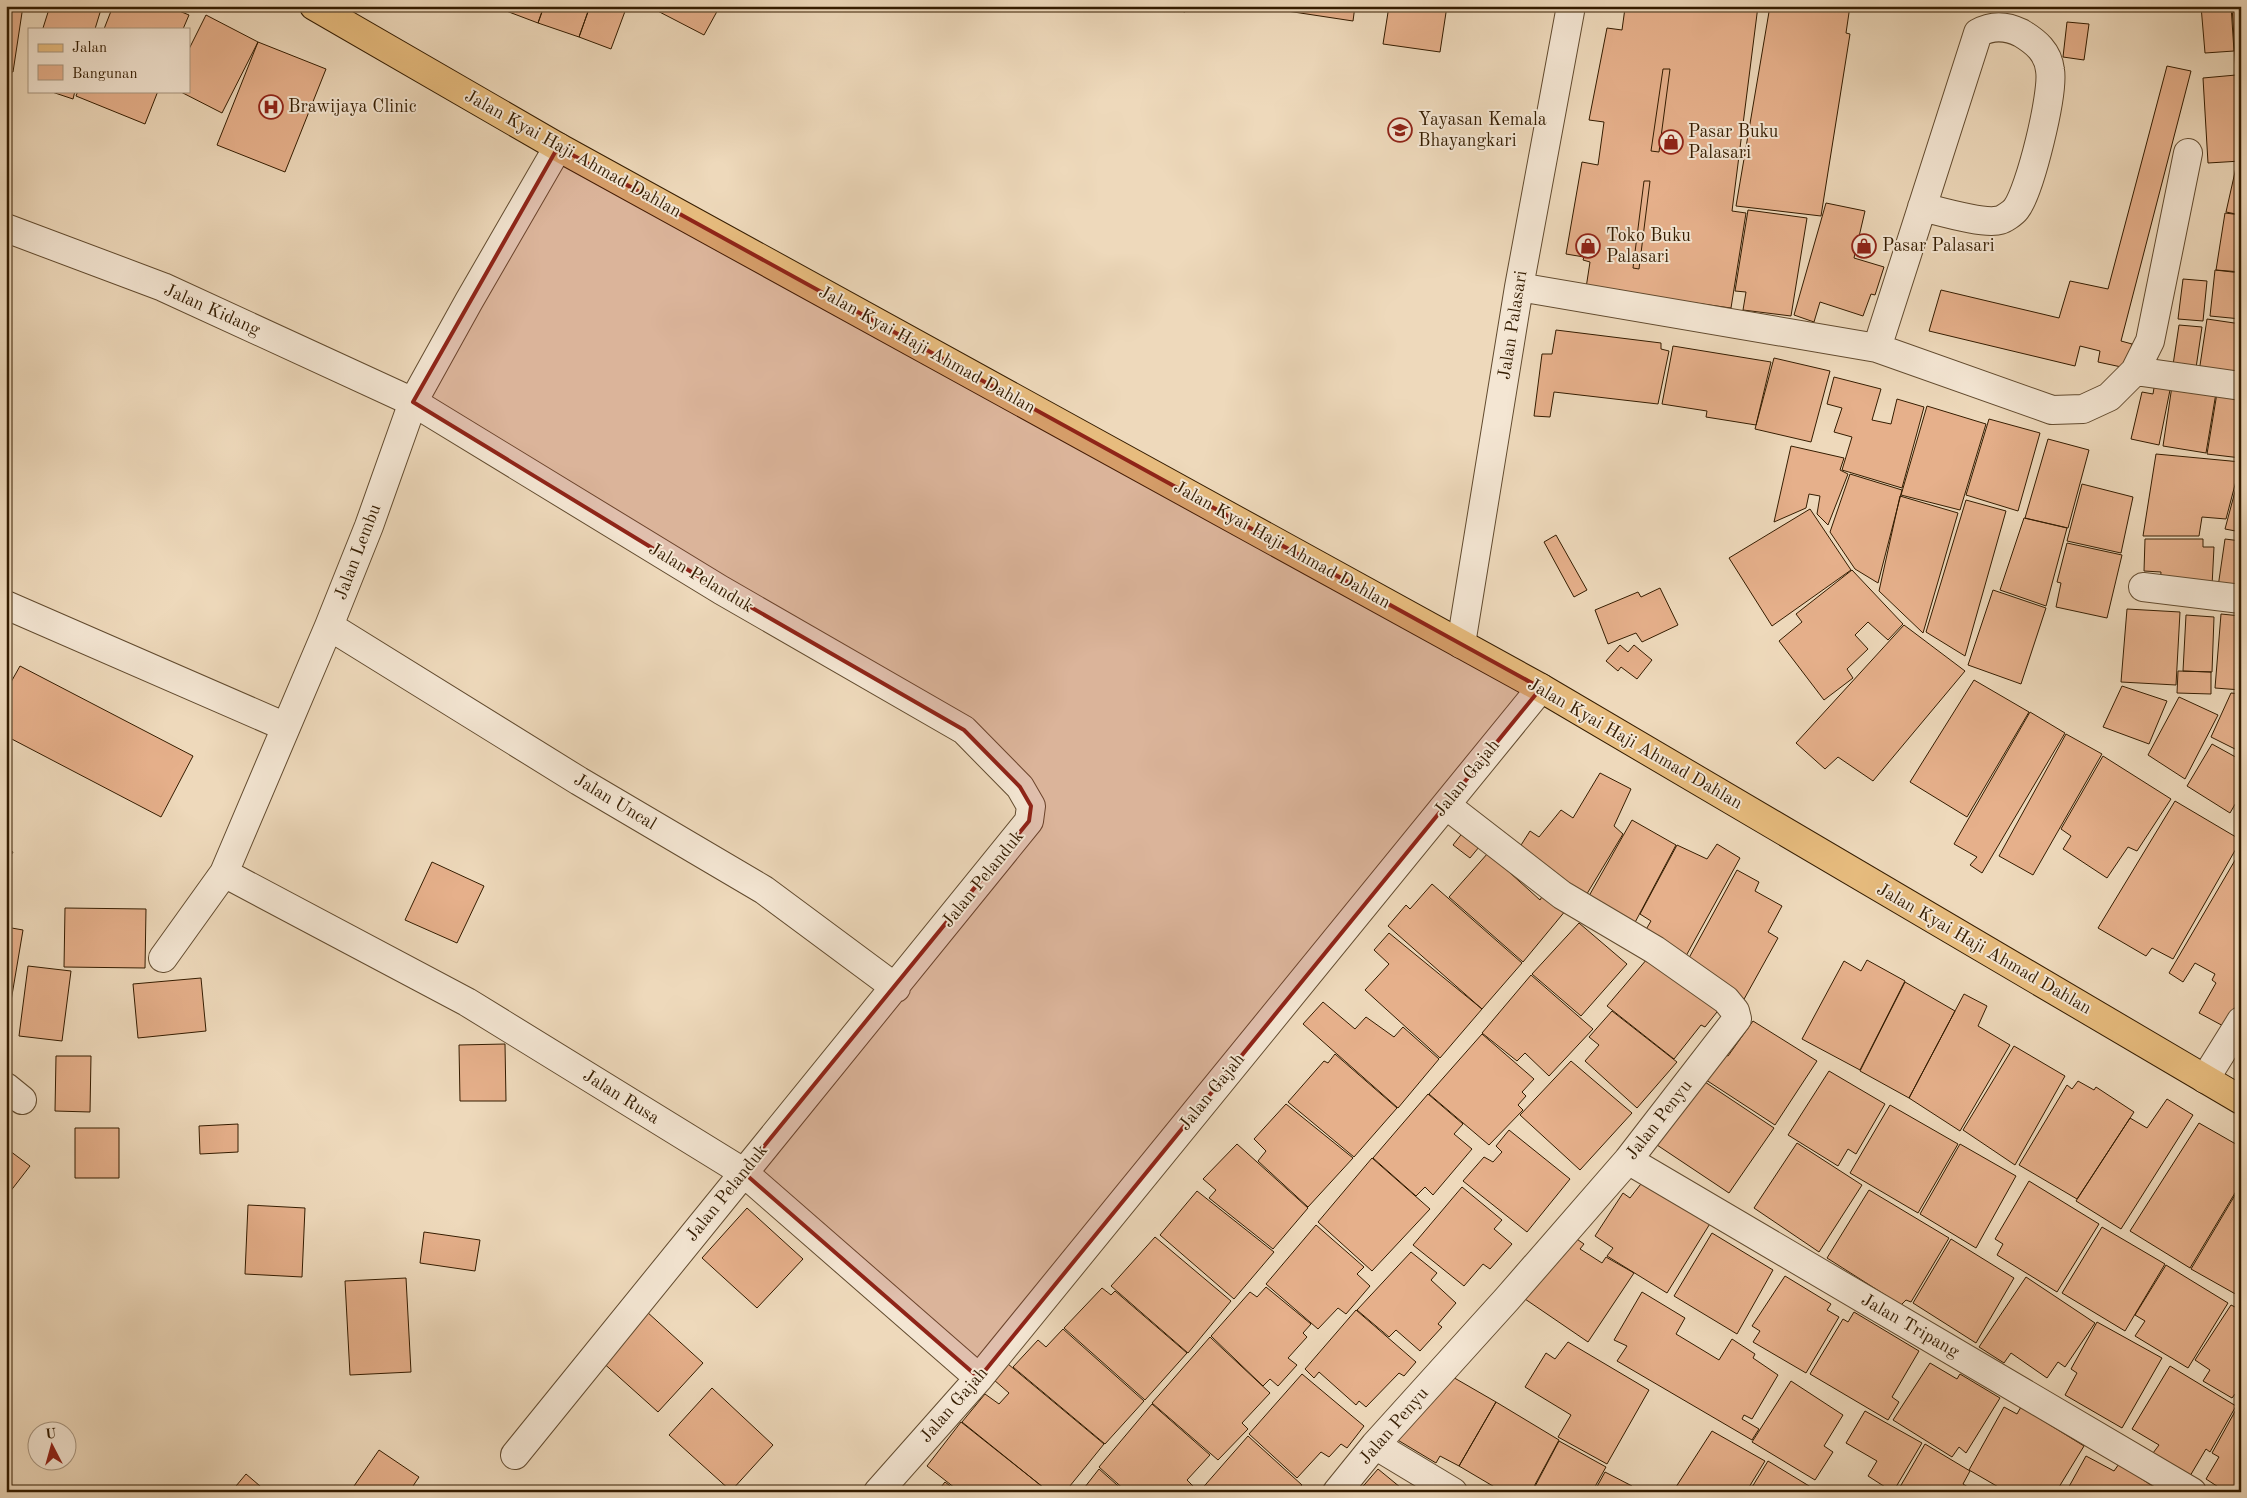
<svg xmlns="http://www.w3.org/2000/svg" width="2247" height="1498" viewBox="0 0 2247 1498" font-family="'Old Standard TT',serif">
<style>
.building{fill:#e6b08b;stroke:#341c00}
.lines{fill:none;stroke-linecap:round;stroke-linejoin:round}
.minor-casing{stroke:#624b2f;stroke-width:30}
.major-casing{stroke:#341c00;stroke-width:30}
.minor{stroke:#f4e6d3;stroke-width:28}
.major{stroke:#e7bc7e;stroke-width:28}
.marked{fill:#8f2418;fill-opacity:0.2;stroke:#8f2418;stroke-width:4;stroke-linejoin:round}
.labels{text-anchor:middle;dominant-baseline:central;stroke-width:4;stroke-linejoin:round;paint-order:stroke}
.poi-label{font-size:18px;fill:#341c00;stroke:#f4e6d3;text-anchor:start}
.street-label{font-size:18px;fill:#341c00;stroke:#f4e6d3}
</style>
<rect width="100%" height="100%" fill="#eed9bb"/>
<filter id="stains"><feTurbulence type="fractalNoise" baseFrequency=".004" numOctaves="4"/><feColorMatrix values="0 0 0 0 .2 0 0 0 0 .09 0 0 0 0 .02 0 0 0 .5 -.17"/></filter>
<radialGradient id="worn" r=".72"><stop offset=".6" stop-color="#630" stop-opacity="0"/><stop offset="1" stop-color="#630" stop-opacity=".3"/></radialGradient>
<!-- building -->
<path class="building" d="M6,6h17l-10,66 -7,-1z
M50,6h52l-7,23h-50l-2,-1z
M113,6h54l22,9 -6,14h-79z
M493,6h51l-6,17z
M544,6h46l-11,31 -41,-14z
M590,6h37l-16,43 -32,-12z
M648,6h72l-16,29z
M1159,6h28l-2,6z
M1254,6h101l-2,15z
M1389,6h58l-7,46 -57,-8z
M1612,6h146l-26,205 14,2 -15,95 -145,-20 4,-26 -7,-2 1,-3 -18,-3 16,-92 16,3 6,-43 -15,-2 18,-92 15,2 3,-22z
M1770,6h80l-4,27 4,1 -29,182 -85,-10z
M2201,6h30l3,45 -29,2z
M2232,6h9v67h-5z
M206,15l52,27 -36,71 -43,-22h10v-42z
M2067,22l22,2 -5,36 -21,-3z
M258,42l68,27 -41,103 -68,-27z
M2167,66l24,5 -70,270 11,3 -6,24 -28,-6 2,-11 -20,-5 -5,20 -146,-35 12,-41 118,28 11,-37 38,8z
M1663,69h7l-11,83 -8,-1z
M2236,75l5,86 -33,2 -5,-85z
M49,91h26l-2,8z
M78,91h80l-13,33 -69,-28z
M2237,163l4,1v51l-15,-3z
M1644,181h6l-11,88 -6,-1z
M1826,203l39,8 -11,47 30,9 -9,28 -4,-1 -8,22 -43,-14 -6,20 -20,-7z
M1748,210l59,8 -16,98 -48,-6 3,-18 -11,-1z
M2225,213l16,2v57l-25,-2z
M2215,270l26,3v46l-31,-3z
M2183,279l24,2 -4,40 -25,-2z
M2207,319l34,5v53l-42,-5z
M2179,325l23,2 -6,41 -23,-3z
M1556,330l105,13v6l8,2 -11,53 -104,-12 -4,25 -16,-1 8,-62h10z
M1673,346l98,16 -15,63 -50,-8 1,-6 -45,-7z
M1774,358l56,13 -19,71 -56,-13z
M1834,377l47,12 -9,31 19,4 6,-25 27,8 -22,81 -60,-18 10,-33 -18,-5 8,-24 -15,-4z
M2155,382l16,3 -12,60 -28,-6 11,-47 11,2z
M2172,386l44,7 -10,60 -43,-7z
M2217,393l24,2v63l-34,-4z
M1927,406l59,18 -26,86 -59,-15z
M1989,419l51,14 -22,78 -52,-16z
M2048,439l41,11 -21,78 -43,-10z
M1791,446l53,12 -4,12 8,4 -20,51 -11,-11 3,-18 -11,-2 -3,14 -32,14z
M2156,454l85,8 -15,57 -24,-2 -3,19h-56z
M2241,469v63l-16,-3z
M1850,474l52,16 -24,93 -23,-14 -25,-37z
M2082,484l51,13 -12,56 -54,-12z
M1900,496l58,17 -35,120 -44,-42z
M1966,500l40,11 -41,145 -39,-24z
M1810,509l41,61 -79,56 -43,-68z
M2024,518l43,10 -21,78 -46,-16z
M1556,535l31,55 -13,7 -30,-55z
M2145,539h58v8h11l-2,39 -52,-2 1,-12 -17,-1z
M2225,539l16,2v48l-23,-2z
M2067,543l55,12 -15,63 -51,-11 5,-24 -4,-1z
M1852,570l51,54 -15,16 -20,-18 -13,13 13,14 -21,20 6,9 -29,22 -45,-59 23,-19 -6,-8z
M1660,588l18,37 -36,17 -6,-9 -28,11 -13,-34 43,-18 3,5z
M1993,590l53,18 -25,76 -53,-19z
M2127,609l53,3 -4,73 -55,-3z
M2221,614l20,2v74l-26,-2z
M2186,615l28,2 -2,55 -29,-1z
M1904,625l61,46 -92,110 -35,-24 -13,12 -29,-26z
M1620,645l8,7 6,-7 18,15 -15,19 -16,-12 -3,4 -12,-10z
M20,666l173,90 -32,61 -155,-81v-45z
M2178,671l33,1v22l-34,-1z
M1974,680l55,32 -62,105 -57,-35z
M2122,686l45,15 -18,43 -46,-17z
M2231,693l10,1v58l-30,-15z
M2179,697l39,18 -33,64 -37,-24z
M2030,712l35,21 -83,140 -12,-8 7,-8 -23,-13z
M2066,734l36,20 -69,121 -34,-19z
M2212,744l29,16v34l-11,19 -43,-27z
M2103,756l68,43 -34,52 -9,-4 -21,31 -44,-29 8,-13 -10,-7z
M1600,773l31,16 -17,37 9,8 -41,68 -66,-49 14,-22 9,6 22,-27 12,8z
M2175,801l66,39 -68,119 -21,-11 -6,8 -48,-28z
M1632,820l44,25 -45,85 -46,-27z
M1467,827l17,14 -14,17 -17,-13z
M1717,844l23,14 -59,107 -40,-27 10,-17 -11,-7 37,-69 30,14z
M6,848l7,4 -7,12z
M2241,850v156l-14,22 -28,-15 17,-30 -4,-3 3,-6 -20,-11 -12,19 -14,-9z
M1488,853l52,47 4,-7 22,17 -43,52 -74,-65z
M432,862l52,24 -27,57 -52,-23z
M1737,870l22,12 -4,9 27,15 -14,26 10,6 -35,63 -59,-34z
M1432,884l90,79 -40,46 -94,-83 18,-21 4,4z
M65,908l81,1 -1,59 -81,-1z
M1579,923l48,41 -46,52 -49,-42z
M6,927l17,3 -13,77h-4z
M1389,933l93,76 -42,49 -75,-68 24,-26 -15,-14z
M1653,952l72,50 -20,25 -4,-2 -27,34 -67,-53z
M1867,960l38,21 -45,89 -58,-31 42,-78 17,10z
M28,966l43,5 -9,70 -43,-5z
M1531,975l62,54 -44,47 -24,-23 -8,8 -35,-28z
M201,978l5,53 -68,7 -5,-54z
M1905,982l50,29 -46,87 -49,-27z
M1964,994l23,12 -9,20 32,19 -50,86 -51,-33z
M1323,1002l32,27 11,-12 28,20 9,-10 36,32 -41,49 -95,-84z
M1612,1011l65,51 -40,46 -52,-47 14,-16 -10,-8z
M1753,1021l64,40 -42,64 -72,-47 17,-26 8,4z
M1482,1034l52,45 -12,13 4,4 -8,9 5,5 -34,35 -60,-51z
M505,1044l1,57h-46l-1,-56z
M2014,1046l51,30 -50,89 -52,-35z
M1335,1054l62,54 -43,49 -66,-55 36,-41 4,2z
M56,1056h35l-1,56 -35,-1z
M1571,1061l61,52 -52,57 -60,-55z
M1829,1071l56,33 -29,50 -8,-5 -10,17 -50,-31z
M1702,1080l72,48 -45,65 -72,-48z
M2078,1081l16,9 2,-3 38,25 -57,87 -58,-34 48,-80 5,4z
M1428,1094l35,30 -9,10 18,15 -39,46 -8,-8 -9,9 -43,-38z
M2167,1099l26,16 -72,114 -45,-28 54,-83 17,10z
M1286,1104l67,54 -45,49 -50,-46 8,-10 -12,-12z
M1890,1105l68,39 -40,69 -68,-40z
M2199,1123l42,24v36l-51,85 -60,-37z
M238,1124v28l-38,2 -1,-28z
M75,1128h44v50h-44z
M1509,1130l61,49 -43,53 -64,-51 21,-24 9,5 9,-10 -6,-6z
M1797,1143l65,42 -43,67 -65,-44z
M1237,1144l71,64 -35,41 -64,-51 7,-8 -13,-11z
M1960,1144l56,32 -40,72 -56,-34z
M6,1148l24,18 -24,31z
M1372,1158l58,51 -58,62 -54,-49z
M1644,1180l67,42 -44,71 -60,-37 6,-8 -18,-12 28,-43 7,5z
M2029,1181l70,43 -42,68 -60,-37 6,-11 -8,-5z
M2241,1185v108l-2,3 -48,-27z
M1462,1187l40,33 -8,9 18,15 -22,25 -7,-5 -19,22 -51,-41z
M1869,1190l80,48 -38,64 -5,-2 -5,5 -74,-47z
M1197,1191l77,61 -40,47 -74,-64z
M248,1205l57,3 -3,69 -57,-3z
M747,1208l56,51 -46,49 -55,-50z
M1316,1225l48,42 -7,7 13,12 -24,28 -8,-6 -20,21 -52,-45z
M2102,1227l63,37 -40,67 -63,-38z
M424,1232l56,8 -5,31 -55,-8z
M1712,1233l61,37 -36,64 -63,-38z
M1571,1235l13,9 -4,5 22,14 4,-6 28,16 -46,69 -63,-43z
M1155,1237l76,64 -43,52 -77,-67z
M1951,1239l63,39 -38,65 -63,-40z
M1411,1252l26,21 -6,7 25,23 -18,21 4,3 -22,24 -24,-21 -7,7 -32,-27z
M2166,1265l62,38 -40,65 -53,-32 10,-15 -10,-6z
M1785,1276l46,28 -4,6 12,7 -33,56 -53,-31 7,-11 -8,-5z
M2026,1277l69,46 -30,44 -7,-5 -11,16 -36,-25 -7,10 -25,-16z
M406,1278l5,94 -61,3 -5,-94z
M1266,1287l45,37 -8,9 4,4 -19,21 9,7 -19,21 -8,-7 -7,7 -52,-50 39,-44 7,5z
M1102,1288l9,7 4,-4 72,62 -42,47 -81,-72z
M1642,1292l43,26 -9,16 43,26 13,-21 23,15 -2,4 25,17 -26,44 -8,-4 -2,4 17,10 -7,11 -135,-79 10,-15 -13,-6z
M2231,1305l10,5v80l-2,-1 -7,9 -29,-17 7,-11 -15,-10z
M1356,1310l60,52 -12,14 -5,-3 -33,34 -7,-6 -3,4 -37,-33 -5,6 -9,-9z
M646,1311l57,52 -45,49 -58,-52z
M1854,1312l65,39 -27,46 7,5 -11,18 -78,-46 33,-55 5,3z
M2097,1322l65,36 -40,70 -57,-33 12,-22 -6,-4z
M1063,1329l81,72 -39,43 -92,-77 25,-27 8,7z
M1210,1337l60,56 -28,30 6,6 -30,31 -66,-57z
M1568,1342l81,48 -42,74 -49,-27 13,-22 -46,-28 21,-34 9,6z
M1930,1363l27,16 3,-5 40,24 -34,55 -7,-6 -7,10 -59,-37z
M1008,1364l96,80 -39,48h-16l-87,-70 23,-28 14,10 10,-11 -15,-13z
M2170,1366l66,40 -26,46 -4,-3 -16,27 -37,-23 6,-8 -27,-16z
M1302,1374l62,52 -17,22 -6,-4 -12,13 -8,-5 -24,26 -48,-44z
M1451,1376l45,26 -37,64 -19,-10 -4,7 -45,-27 40,-42 5,4z
M1791,1381l52,34 -19,31 9,6 -18,28 -63,-38z
M712,1388l61,57 -42,46 -62,-56z
M1496,1402l63,38 -28,52h-28l-44,-26z
M1152,1404l58,51 -23,25 7,7 -5,5h-62l-28,-25z
M2238,1406l3,2v83l-6,-3 -3,4h-6l-20,-13 13,-22 -7,-4z
M2004,1407l13,7 4,-7 63,39 -28,46h-49l-38,-22z
M1865,1411l57,32 -29,49 -25,-16 9,-15 -31,-18z
M961,1422l88,70h-89l-33,-26z
M1712,1431l53,30 -19,31 -72,-2z
M1248,1436l54,49 -7,7h-96z
M1559,1441l47,26 -14,25h-60z
M1925,1444l45,27 -7,13 13,8h-79z
M379,1450l40,27 -10,15h-47l-8,-6z
M2086,1456l28,15 5,-7 35,23 -3,5h-85z
M1768,1461l51,31h-70z
M1099,1469l26,23h-44z
M1378,1469l28,23h-48z
M1605,1472l27,14 -3,6h-35z
M246,1474l21,18h-36z
M945,1482l13,10h-21z"/>
<g class="lines">
<!-- minor casing -->
<g class="minor-casing">
<path id="minor" d="M6,228l157,59 250,115 308,188 243,140 56,57 11,19 -2,15 -514,634
M1519,287l358,61 175,62 31,-1 26,-12 26,-26 15,-30 38,-188
M1877,348l101,-315c14,-8 29,-7 43,0 15,9 27,19 29,37 4,23 -20,121 -34,139 -3,4 -12,10 -16,11 -15,5 -61,-9 -78,-13
M2135,371l106,15
M2143,587l98,12
M6,605l280,122
M329,626l250,155 185,109 132,98
M1461,644l58,-357 52,-281
M224,873l243,129 276,170 236,206
M163,958l61,-85 105,-247 40,-100 44,-124 56,-101 89,-154
M2205,1079l36,-58
M6,1087l16,13
M1628,1160l564,332
M1375,1445l78,47
M878,1492l101,-114 562,-690
M1337,1492l38,-47 132,-146 121,-139 109,-141 -2,-8 -9,-11 -71,-50 -93,-55 -116,-90"/>
</g>
<!-- major casing -->
<g class="major-casing">
<path id="major" d="M314,6l244,141 983,541 700,412"/>
</g>
<!-- minor -->
<use href="#minor" class="minor"/>
<!-- major -->
<use href="#major" class="major"/>
</g>
<!-- marked area -->
<path class="marked" d="M558,147l983,541 -562,690 -236,-206 286,-351 2,-15 -11,-19 -56,-57 -243,-140 -308,-188z"/>
<!-- icons -->
<defs>
<g id="hospital-ring" transform="scale(1.25)"><circle r="9.5" fill="#f4e6d3" stroke="#8f2418" stroke-width="1.5"/><path d="M-5-5h3v3.5h4V-5h3V5h-3V1.5h-4V5h-3Z" fill="#8f2418"/></g>
<g id="school-ring" transform="scale(1.25)"><circle r="9.5" fill="#f4e6d3" stroke="#8f2418" stroke-width="1.5"/><path d="M0-5L7-2L0 1L-7-2ZM-4 1L0 2.5L4 1V4Q0 6-4 4Z" fill="#8f2418"/></g>
<g id="shop-ring" transform="scale(1.25)"><circle r="9.5" fill="#f4e6d3" stroke="#8f2418" stroke-width="1.5"/><path d="M-5-2.5h2.3a2.7 3.5 0 0 1 5.4 0H5L5.5 6h-11ZM-1.5-2.5h3a1.5 2.3 0 0 0-3 0Z" fill="#8f2418"/></g>
</defs>
<g fill-rule="evenodd">
<use href="#hospital-ring" x="271" y="107"/>
<use href="#school-ring" x="1400" y="130"/>
<use href="#shop-ring" x="1671" y="142"/>
<use href="#shop-ring" x="1588" y="246"/>
<use href="#shop-ring" x="1864" y="246"/>
</g>
<g class="labels">
<!-- poi labels -->
<g class="poi-label">
<text x="288" y="107">Brawijaya Clinic</text>
<text x="1418" y="120">Yayasan Kemala<tspan x="1418" dy="21">Bhayangkari</tspan></text>
<text x="1688" y="132">Pasar Buku<tspan x="1688" dy="21">Palasari</tspan></text>
<text x="1606" y="236">Toko Buku<tspan x="1606" dy="21">Palasari</tspan></text>
<text x="1882" y="246">Pasar Palasari</text>
</g>
<!-- street labels -->
<g class="street-label">
<text transform="translate(573 154) rotate(29)">Jalan Kyai Haji Ahmad Dahlan</text>
<text transform="translate(212 310) rotate(24)">Jalan Kidang</text>
<text transform="translate(1513 325) rotate(-81)">Jalan Palasari</text>
<text transform="translate(927 350) rotate(29)">Jalan Kyai Haji Ahmad Dahlan</text>
<text transform="translate(1282 545) rotate(29)">Jalan Kyai Haji Ahmad Dahlan</text>
<text transform="translate(358 552) rotate(-69)">Jalan Lembu</text>
<text transform="translate(701 578) rotate(31)">Jalan Pelanduk</text>
<text transform="translate(1635 744) rotate(30)">Jalan Kyai Haji Ahmad Dahlan</text>
<text transform="translate(1467 778) rotate(-51)">Jalan Gajah</text>
<text transform="translate(615 802) rotate(31)">Jalan Uncal</text>
<text transform="translate(983 879) rotate(-51)">Jalan Pelanduk</text>
<text transform="translate(1984 949) rotate(30)">Jalan Kyai Haji Ahmad Dahlan</text>
<text transform="translate(1212 1092) rotate(-51)">Jalan Gajah</text>
<text transform="translate(621 1097) rotate(32)">Jalan Rusa</text>
<text transform="translate(1659 1120) rotate(-52)">Jalan Penyu</text>
<text transform="translate(727 1193) rotate(-51)">Jalan Pelanduk</text>
<text transform="translate(1910 1326) rotate(30)">Jalan Tripang</text>
<text transform="translate(954 1405) rotate(-49)">Jalan Gajah</text>
<text transform="translate(1394 1426) rotate(-49)">Jalan Penyu</text>
</g>
</g>
<!-- margin -->
<rect width="2247" height="1498" fill="none" stroke="#eed9bb" stroke-width="25"/>
<rect x="8" y="8" width="2232" height="1483" fill="none" stroke="#341c00" stroke-width="2.5"/>
<rect x="12" y="12" width="2222" height="1473" fill="none" stroke="#341c00"/>
<!-- legend -->
<rect x="28" y="28" width="162" height="65" fill="#f4e6d3" stroke="#a7957f"/>
<rect x="38" y="44" width="25" height="8" fill="#e7bc7e" stroke="#a7957f"/>
<text x="72" y="52" font-size="15" fill="#341c00">Jalan</text>
<rect x="38" y="65" width="25" height="15" fill="#e6b08b" stroke="#a7957f"/>
<text x="72" y="78" font-size="15" fill="#341c00">Bangunan</text>
<!-- north arrow -->
<g transform="translate(52 1446) rotate(354)"><circle r="24" fill="#f4e6d3" stroke="#a7957f"/>
<path d="M0-4L9 19L0 12L-9 19Z" fill="#8f2418"/>
<text y="-8" font-size="14" font-weight="bold" text-anchor="middle" fill="#341c00">U</text>
</g>
<rect width="100%" height="100%" filter="url(#stains)"/>
<rect width="100%" height="100%" fill="url(#worn)"/>
</svg>
